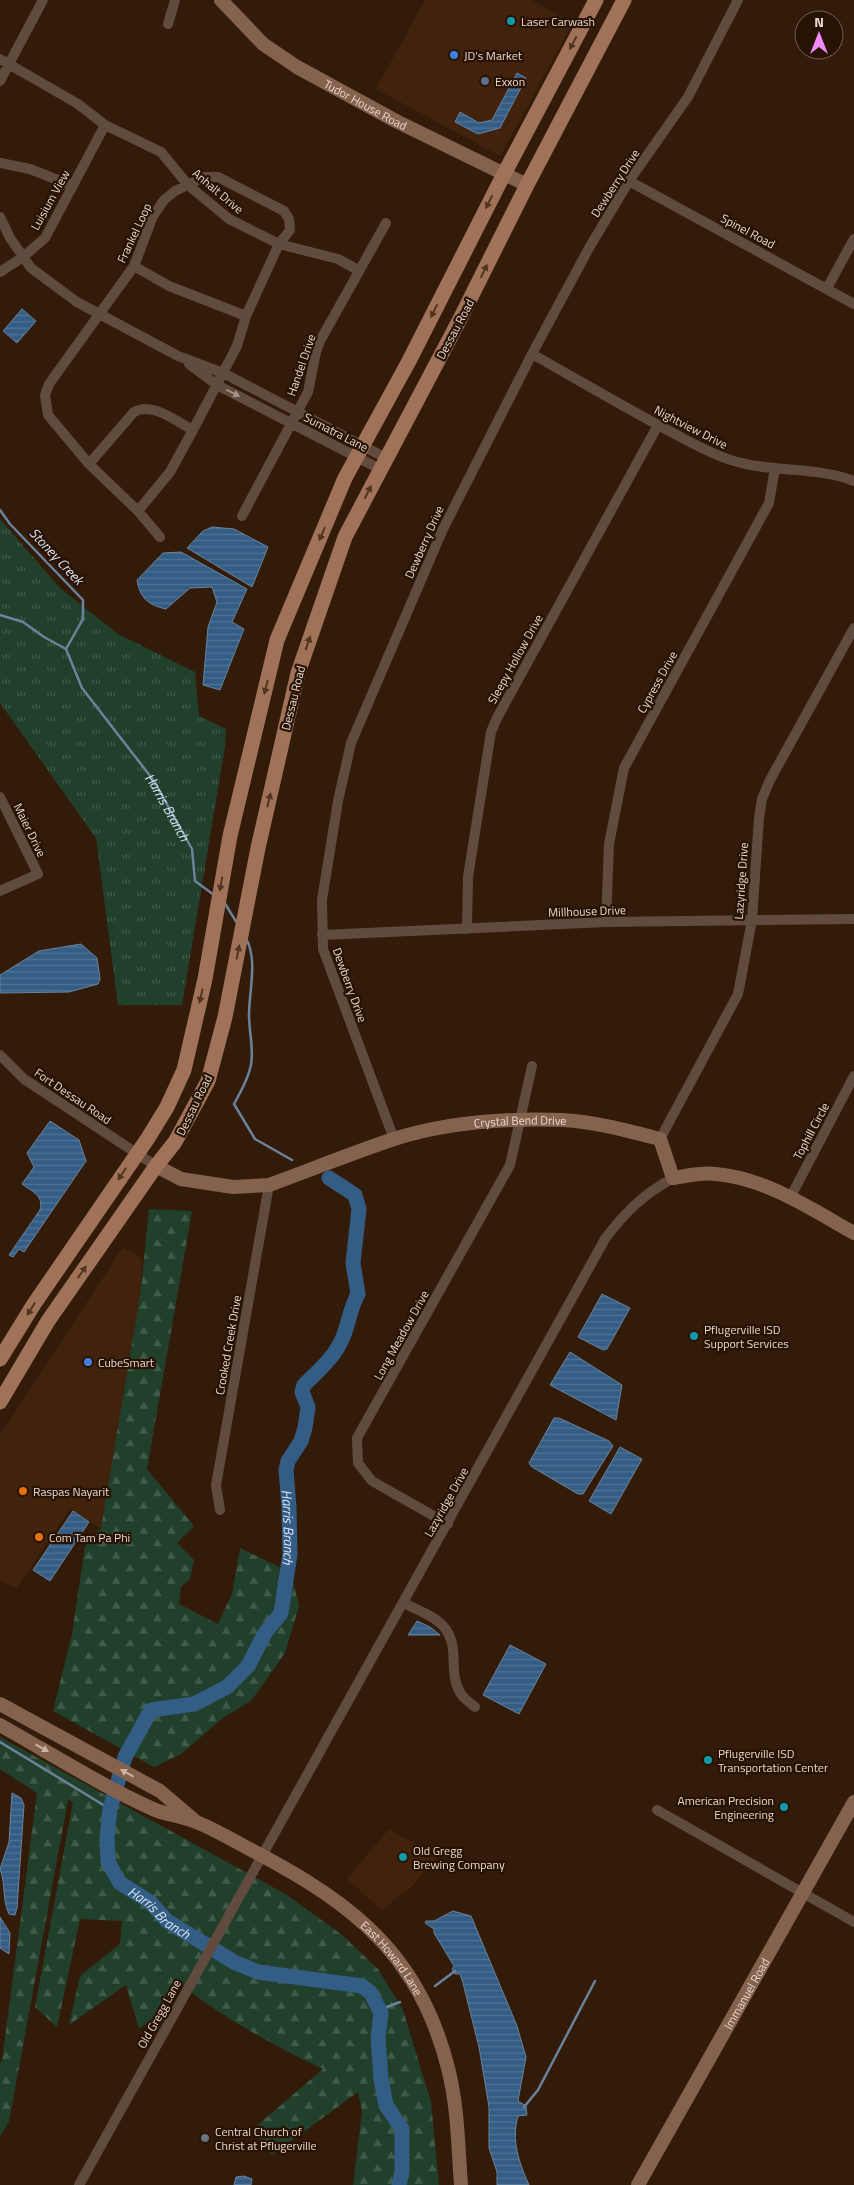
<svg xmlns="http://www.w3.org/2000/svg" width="854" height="2185" viewBox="0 0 854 2185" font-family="'Titillium Web',sans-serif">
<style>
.built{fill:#41230d}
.grass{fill:url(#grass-tufts)}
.forest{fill:url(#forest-firs)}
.water{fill:url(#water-rules);stroke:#6a829b}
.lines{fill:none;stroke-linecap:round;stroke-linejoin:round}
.stream{stroke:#6a829b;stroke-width:2.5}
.river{stroke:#345d85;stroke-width:15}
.street{stroke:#614b3f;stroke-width:10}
.secondary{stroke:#85624e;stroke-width:14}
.primary{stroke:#a07359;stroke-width:15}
.oneway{fill:#523421}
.oneway2{fill:#a49186}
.oneway3{fill:#cab4a7}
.culture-dot{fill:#0f9aa8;stroke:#281203;stroke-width:2}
.shop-dot{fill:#3f7fe0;stroke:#281203;stroke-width:2}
.service-dot{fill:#5c6f8a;stroke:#281203;stroke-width:2}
.food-dot{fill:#e8710a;stroke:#281203;stroke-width:2}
.worship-dot{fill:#6b7280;stroke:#281203;stroke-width:2}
.labels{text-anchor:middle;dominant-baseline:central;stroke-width:4.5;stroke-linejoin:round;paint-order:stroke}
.poi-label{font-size:12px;fill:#e7d7cd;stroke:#281203;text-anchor:start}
.street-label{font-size:12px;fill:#e7d7cd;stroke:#281203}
.water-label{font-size:14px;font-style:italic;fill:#d8e4f1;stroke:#281203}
</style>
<defs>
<pattern id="grass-tufts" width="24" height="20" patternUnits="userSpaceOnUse" patternTransform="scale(1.25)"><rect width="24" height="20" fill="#20402b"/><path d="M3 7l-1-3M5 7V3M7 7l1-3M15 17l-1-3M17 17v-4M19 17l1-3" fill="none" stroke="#405b49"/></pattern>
<pattern id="forest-firs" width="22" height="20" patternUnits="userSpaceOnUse" patternTransform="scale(1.25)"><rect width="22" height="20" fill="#20402b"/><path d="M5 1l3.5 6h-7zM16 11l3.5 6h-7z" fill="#405b49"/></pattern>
<pattern id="water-rules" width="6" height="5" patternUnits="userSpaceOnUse" patternTransform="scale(1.25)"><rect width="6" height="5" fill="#345d85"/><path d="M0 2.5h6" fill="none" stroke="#517495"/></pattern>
</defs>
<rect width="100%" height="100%" fill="#331b0a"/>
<!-- built -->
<path class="built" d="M425,0h106l42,23 -73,133 -124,-67z
M123,1247l19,12 -1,30 -40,240 -31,-20 -54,80 -16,-9v-145z
M389,1829l48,28 -25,29 -30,24 -35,-31z"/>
<!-- grass -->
<path class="grass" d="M0,519l60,69 58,46 77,38 4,44 27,13 -1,18 -43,258h-64l-22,-167 -96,-135z"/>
<!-- forest -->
<path class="forest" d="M149,1209l43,2 -45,258 47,57 -17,17 17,17 -4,19 -9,8 -2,17 39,20 14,-30 8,-46 51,25 8,33 -14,47 -34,48 -27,16 -43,37 -27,13 -101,-56 19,-77 13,-88 16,-18 40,-239z
M0,1737l287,158 55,40 36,34 25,41 28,92 8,83h-86l9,-73 -4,-20 -86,63 -20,-25 71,-61c-52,-25 -100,-51 -145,-87l-16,30 -23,17 -13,-44 -57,40 11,-49 40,-32 2,-23 -42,-2 -23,108 -22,-20 38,-205 -5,-2 -59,322 -9,14v-73l2,-2 35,-268 -37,-24z"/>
<!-- water -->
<path class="water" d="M517,73l9,5 -26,50 -22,6 -23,-12 5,-10 19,11 13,-3z
M22,309l14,12 -19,22 -14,-12z
M212,527l22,2 34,18 -16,40 -65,-39 16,-17z
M181,552l66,37 -15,33 12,7 -24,61 -17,-5 5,-58 9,-25 -5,-15 -22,1 -24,21c-18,-4 -26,-11 -29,-29l26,-27z
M81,944l16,14 3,21 -2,5 -29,8 -69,1v-18l39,-24z
M50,1121l29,19 7,21 -62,91 -5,-3 -6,8 -4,-2 31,-45c4,-14 -7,-18 -18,-26l12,-17 -7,-14z
M602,1294l28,14 -23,41 -4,1 -25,-13z
M570,1352l52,33 -6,35 -66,-35z
M554,1418h5l50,23 4,5 -30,48h-5l-46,-27 -3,-4z
M620,1447l22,12 -31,55 -22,-13z
M73,1511l16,11 -39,59 -17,-11z
M417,1621l13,6 10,8h-32z
M510,1645l36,19 -27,50 -36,-19z
M12,1793l9,5 3,7 -7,103 -2,7 -6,-1c-7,-14 -3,-30 -9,-45l9,-27z
M453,1911l18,5 46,110 9,31 -8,44 8,5 1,9 -9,1c-7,25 1,46 11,69h-32v-13l-8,-24v-41l-10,-60 -16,-64 -3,-9h-5l-3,-5 2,-3 -20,-33v-4l-9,-6 1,-2h8z
M0,1917l10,16 -1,21 -9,-6z
M244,2176l8,3 -1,6h-17l2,-8z"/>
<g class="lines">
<!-- stream -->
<g class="stream">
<path d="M0,510l10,14 73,76v19l-17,30"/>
<path id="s1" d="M0,615l23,7 21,15 22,12 16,39 72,93 38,68 3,32 19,14"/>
<path d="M224,902l13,21"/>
<path d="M246,938c12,22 3,53 3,77 0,16 5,35 2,50 -3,15 -10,26 -17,39l21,35 37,21"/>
<path d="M0,1742l110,67"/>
<path d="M435,1986l20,-15"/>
<path d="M379,2010l21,-8"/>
<path d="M524,2107l14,-17 57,-109"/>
</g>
<!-- river -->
<path class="river" id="s2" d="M329,1178l26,17 4,14 -6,54 5,31c-8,14 -9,29 -15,43 -8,20 -24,33 -39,48l-2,7 6,15 -3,21 -4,13 -13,20 -2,9 3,37 1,47 -9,59 -16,20 -17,33 -21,21 -33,17 -43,6 -26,47 -15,52 -3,29 1,24 12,21 30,19 17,19 67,41 24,10 104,14 9,7 10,20 -3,25 3,41 5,26 16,24v43l-3,13"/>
<!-- street -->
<path class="street" d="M168,24l7,-24
M0,59l78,45 27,21 56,27 27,33 41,34 50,25 59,15 20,11
M0,81l43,-81
M0,163l30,6 43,17
M629,181l225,123
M0,217l10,21 21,30 46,34 101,54 45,17 163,85
M134,266l35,20 77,30
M0,272l23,-15 22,-19 60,-113
M827,288l27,-49
M532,354c48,27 95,55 143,80 19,10 38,21 59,27 39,12 81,5 120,20
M189,364l28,21 163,84
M89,464l45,-52c18,-11 43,10 59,18
M138,511l32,-39 23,-42 44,-84 9,-30 33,-72 11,-14 -1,-11 -5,-8 -66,-34h-14l-29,14 -11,9 -11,16 -19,50 -85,118 -4,11 3,20 41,49 49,47 22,26
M242,516l66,-124 8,-40 4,-11 66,-118
M0,797l38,77 -38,17
M606,922l3,-78 15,-76 145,-265 6,-35
M467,929l1,-52 23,-145 6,-14 161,-293
M322,935l284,-13 248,-3
M0,1055l24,24 132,87
M394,1139l-71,-190 -1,-49 16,-99 13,-58 92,-214 89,-175 57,-106 40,-67 59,-84 50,-97
M660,1139l78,-145 14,-74 7,-102 3,-19 8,-19 84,-152
M790,1198l64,-122
M220,1510l-4,-25 53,-300
M448,1524l-76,-43 -14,-18 -1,-25 153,-273 22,-99
M404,1603c13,7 31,13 40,24 17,20 3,46 17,67 3,5 10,9 14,13
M657,1810l197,112
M79,2185l526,-946c20,-27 39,-45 68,-61"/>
<!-- secondary -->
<g class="secondary">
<path id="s3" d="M221,0l42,44 34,23 99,54 131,64"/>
<path id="s4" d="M156,1166l25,13 52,8 36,-2c41,-15 83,-32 125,-46 54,-17 113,-21 169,-19 33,2 66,11 97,19l13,39c14,-2 28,-6 43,-4 49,4 95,35 138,59"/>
<path d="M0,1704l160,87 34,29"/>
<path id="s5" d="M0,1725c50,28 100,60 153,84 14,6 29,7 43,13 21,8 41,21 61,31 98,52 163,103 191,215 10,39 10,78 13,117"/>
<path id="s6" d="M638,2185l216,-383"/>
</g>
<!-- primary -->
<path class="primary" d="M0,1359l34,-55 114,-166 19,-31 17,-37 21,-91 25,-143 47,-196 68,-162 64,-117 95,-187 92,-174
M0,1402l48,-81 108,-155 19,-24 33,-61 17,-64 33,-169 40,-175 47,-136 115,-218 67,-134 97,-185"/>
</g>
<!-- one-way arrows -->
<defs><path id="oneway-solid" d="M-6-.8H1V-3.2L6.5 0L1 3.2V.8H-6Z" transform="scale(1.25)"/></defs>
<g class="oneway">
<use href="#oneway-solid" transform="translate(573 43) rotate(118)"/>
<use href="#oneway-solid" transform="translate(489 202) rotate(117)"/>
<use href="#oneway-solid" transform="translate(484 271) rotate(-64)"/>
<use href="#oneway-solid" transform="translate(434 311) rotate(117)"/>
<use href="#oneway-solid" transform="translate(368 492) rotate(-63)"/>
<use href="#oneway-solid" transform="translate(322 534) rotate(113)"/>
<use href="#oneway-solid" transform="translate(308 643) rotate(-71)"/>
<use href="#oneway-solid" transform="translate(266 687) rotate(104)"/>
<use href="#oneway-solid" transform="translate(269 800) rotate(-77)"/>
<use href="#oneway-solid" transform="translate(221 884) rotate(100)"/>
<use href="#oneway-solid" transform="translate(238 952) rotate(-79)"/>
<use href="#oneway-solid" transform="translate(201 996) rotate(103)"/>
<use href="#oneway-solid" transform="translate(122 1174) rotate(123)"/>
<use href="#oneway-solid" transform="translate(82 1272) rotate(-55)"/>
<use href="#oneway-solid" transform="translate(31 1309) rotate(122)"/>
</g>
<use class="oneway2" href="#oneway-solid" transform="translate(233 393) rotate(27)"/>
<g class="oneway3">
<use href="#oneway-solid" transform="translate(42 1748) rotate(29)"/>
<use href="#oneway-solid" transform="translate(127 1773) rotate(-151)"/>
</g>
<!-- markers -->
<g class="culture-dot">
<circle cx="511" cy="21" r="5"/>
<circle cx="694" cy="1336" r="5"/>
<circle cx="708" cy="1760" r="5"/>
<circle cx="784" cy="1807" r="5"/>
<circle cx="403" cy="1857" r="5"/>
</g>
<g class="shop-dot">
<circle cx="454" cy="55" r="5"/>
<circle cx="88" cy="1362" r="5"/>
</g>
<circle class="service-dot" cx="485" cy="81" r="5"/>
<g class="food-dot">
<circle cx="23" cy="1491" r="5"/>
<circle cx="39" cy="1537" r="5"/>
</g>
<circle class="worship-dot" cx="205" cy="2138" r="5"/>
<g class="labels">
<!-- poi labels -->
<g class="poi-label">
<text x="521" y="21">Laser Carwash</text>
<text x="464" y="55">JD's Market</text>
<text x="495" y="81">Exxon</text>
<text x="704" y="1329">Pflugerville ISD<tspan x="704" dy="14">Support Services</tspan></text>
<text x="98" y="1362">CubeSmart</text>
<text x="33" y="1491">Raspas Nayarit</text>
<text x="49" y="1537">Com Tam Pa Phi</text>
<text x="718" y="1753">Pflugerville ISD<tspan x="718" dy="14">Transportation Center</tspan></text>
<text x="774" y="1800" text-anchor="end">American Precision<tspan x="774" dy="14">Engineering</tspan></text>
<text x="413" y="1850">Old Gregg<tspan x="413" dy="14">Brewing Company</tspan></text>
<text x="215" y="2131">Central Church of<tspan x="215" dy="14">Christ at Pflugerville</tspan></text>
</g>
<!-- street labels -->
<g class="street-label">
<text stroke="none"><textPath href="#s3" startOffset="180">Tudor House Road</textPath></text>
<text transform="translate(615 183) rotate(-57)">Dewberry Drive</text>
<text transform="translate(218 191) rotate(40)">Anhalt Drive</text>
<text transform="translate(50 200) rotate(-61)">Luisium View</text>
<text transform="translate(748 231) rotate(28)">Spinel Road</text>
<text transform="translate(134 233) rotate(-65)">Frankel Loop</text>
<text transform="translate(455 329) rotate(-62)">Dessau Road</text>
<text transform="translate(301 365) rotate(-71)">Handel Drive</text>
<text transform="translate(691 427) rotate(27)">Nightview Drive</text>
<text transform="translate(336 432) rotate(27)">Sumatra Lane</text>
<text transform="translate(424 542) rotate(-66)">Dewberry Drive</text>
<text transform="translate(515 659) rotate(-61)">Sleepy Hollow Drive</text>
<text transform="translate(657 682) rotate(-61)">Cypress Drive</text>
<text transform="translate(293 698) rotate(-76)">Dessau Road</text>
<text transform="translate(30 830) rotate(64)">Maier Drive</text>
<text transform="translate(741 881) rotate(-86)">Lazyridge Drive</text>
<text transform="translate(587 911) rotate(-2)">Millhouse Drive</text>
<text transform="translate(350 985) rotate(70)">Dewberry Drive</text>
<text transform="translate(73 1096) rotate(34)">Fort Dessau Road</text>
<text transform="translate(194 1105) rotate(-64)">Dessau Road</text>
<text stroke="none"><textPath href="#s4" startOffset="378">Crystal Bend Drive</textPath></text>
<text transform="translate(811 1131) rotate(-62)">Tophill Circle</text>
<text transform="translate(401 1335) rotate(-61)">Long Meadow Drive</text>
<text transform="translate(228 1345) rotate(-80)">Crooked Creek Drive</text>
<text transform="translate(446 1502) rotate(-61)">Lazyridge Drive</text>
<text stroke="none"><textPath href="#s5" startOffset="461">East Howard Lane</textPath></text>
<text stroke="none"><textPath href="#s6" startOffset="220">Immanuel Road</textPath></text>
<text transform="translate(159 2014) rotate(-61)">Old Gregg Lane</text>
</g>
<!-- water labels -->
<g class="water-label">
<text transform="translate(57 556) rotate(47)">Stoney Creek</text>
<text stroke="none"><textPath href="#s1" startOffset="264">Harris Branch</textPath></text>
<text stroke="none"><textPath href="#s2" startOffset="388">Harris Branch</textPath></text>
<text stroke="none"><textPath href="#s2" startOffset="882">Harris Branch</textPath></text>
</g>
</g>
<!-- north arrow -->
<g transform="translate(819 35)"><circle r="24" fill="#281203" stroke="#746154"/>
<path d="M0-4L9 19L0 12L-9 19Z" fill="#ee8bf8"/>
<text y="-8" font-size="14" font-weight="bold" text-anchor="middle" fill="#e7d7cd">N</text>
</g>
</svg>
